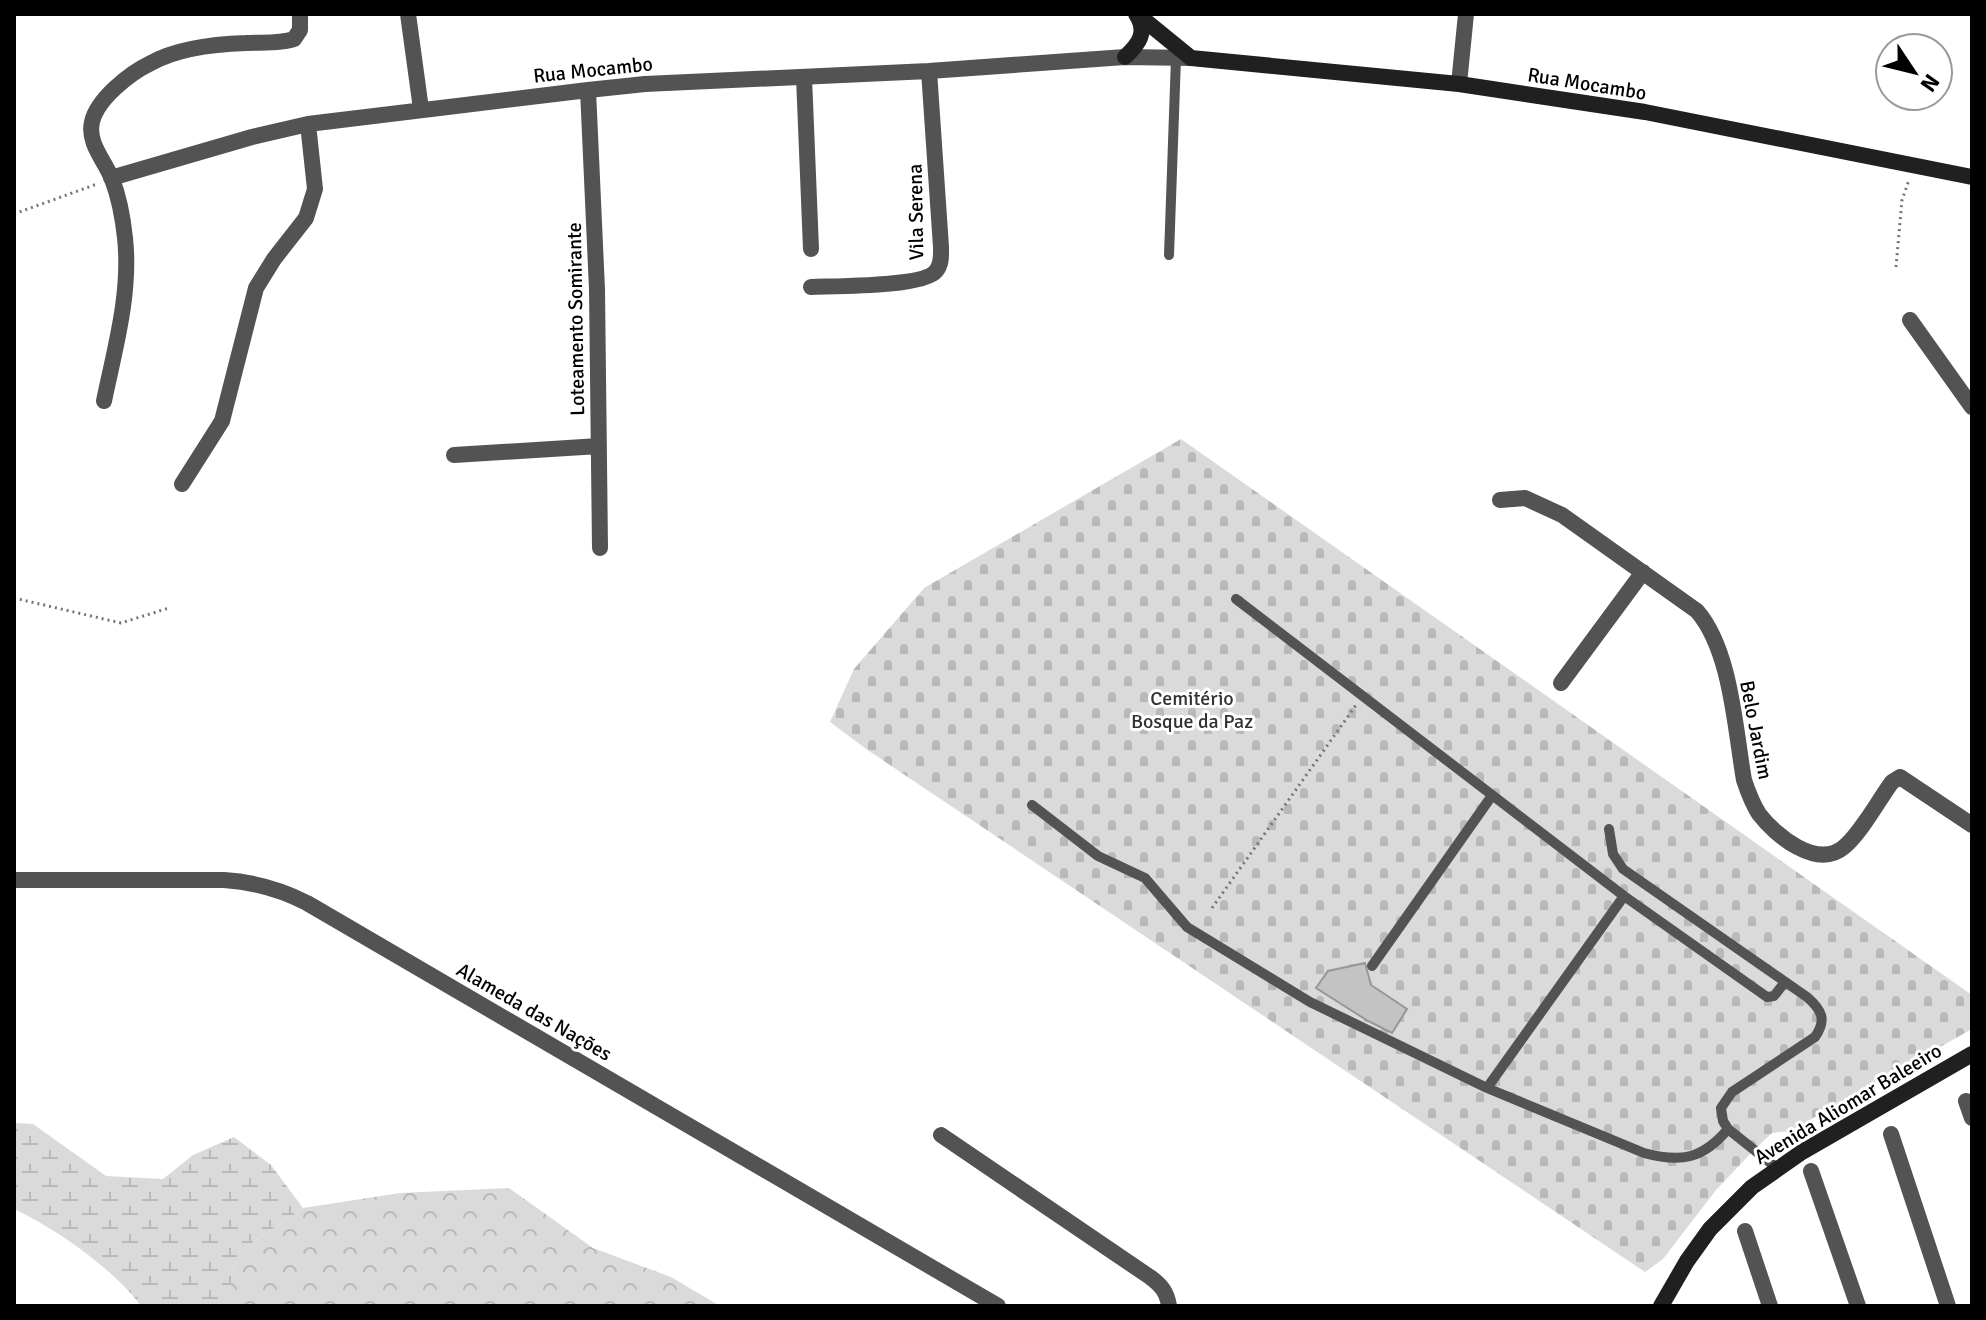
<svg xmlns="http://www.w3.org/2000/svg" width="1986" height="1320" viewBox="0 0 1986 1320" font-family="Signika,sans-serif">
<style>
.forest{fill:url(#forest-crowns)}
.wetland{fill:url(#wetland-marsh)}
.cemetery{fill:url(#cemetery-stones)}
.building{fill:#c3c3c3;stroke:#979797;stroke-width:2}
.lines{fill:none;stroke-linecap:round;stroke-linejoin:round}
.path{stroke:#757575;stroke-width:3;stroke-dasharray:2 4;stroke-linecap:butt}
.service{stroke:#535353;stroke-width:10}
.minor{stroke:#535353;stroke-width:16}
.secondary{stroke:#202020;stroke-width:16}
.labels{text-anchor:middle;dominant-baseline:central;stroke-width:6;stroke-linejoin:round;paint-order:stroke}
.street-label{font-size:20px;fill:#000;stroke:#fff}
.park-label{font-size:20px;fill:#313131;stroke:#fff}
</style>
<defs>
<pattern id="forest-crowns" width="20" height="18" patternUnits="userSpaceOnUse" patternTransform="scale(2)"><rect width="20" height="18" fill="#dadada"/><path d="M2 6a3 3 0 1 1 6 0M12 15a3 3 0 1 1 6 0" fill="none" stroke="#b9b9b9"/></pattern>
<pattern id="wetland-marsh" width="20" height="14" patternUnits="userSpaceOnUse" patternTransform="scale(2)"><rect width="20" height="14" fill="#dadada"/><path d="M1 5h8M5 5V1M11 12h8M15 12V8" fill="none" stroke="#b9b9b9"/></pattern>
<pattern id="cemetery-stones" width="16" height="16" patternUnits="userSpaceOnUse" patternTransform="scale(2)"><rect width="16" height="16" fill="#dadada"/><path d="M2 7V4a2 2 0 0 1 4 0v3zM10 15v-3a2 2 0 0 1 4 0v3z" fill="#b9b9b9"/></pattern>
</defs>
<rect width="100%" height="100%" fill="#fff"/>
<!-- forest -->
<path class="forest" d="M509,1188l84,60 78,29 49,29 -495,-1 13,-53 65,-44 97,-15z"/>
<!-- wetland -->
<path class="wetland" d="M14,1123l19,1 73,52 57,3 30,-24 41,-18 37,28 32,43 -65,44 -13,54h-84c-27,-37 -86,-78 -127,-97z"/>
<!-- cemetery -->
<path class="cemetery" d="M1181,439l791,556v34l-182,102 -18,2 -18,17 -38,40 -53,69 -18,13 -776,-521 -39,-29 24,-53 70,-81z"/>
<!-- building -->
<path class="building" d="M1365,963l6,22 36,24 -15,24 -24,-12 -52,-33 12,-17z"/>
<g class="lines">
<!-- path -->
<path class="path" d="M14,214l83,-30
M1896,267l6,-67 7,-20
M14,598l107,25 48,-15
M1212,908l144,-203"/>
<!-- service -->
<path class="service" d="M1169,255l7,-197
M1236,599l388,297 143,101 7,-1 11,-14
M1032,805l66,51 47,22 42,49 123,75 177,86 157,65c37,10 59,6 84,-24
M1609,829l4,25 10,15 184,128c15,13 20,23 8,40l-83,55 -11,16 2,13 5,8 49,39
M1372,966l119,-169
M1487,1088l137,-192"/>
<!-- minor -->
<path class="minor" d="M408,14l13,95
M804,77l7,172
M1459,84l7,-70
M588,90l9,199 3,259
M111,178l141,-41 56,-13 280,-34 57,-6 284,-13 196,-14 66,1
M811,287c23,-1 113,0 125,-16 6,-7 5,-16 5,-24l-12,-176
M1910,320l62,87
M104,401c11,-53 27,-108 21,-163 -2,-19 -6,-41 -13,-59 -7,-18 -25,-36 -20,-57 5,-23 38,-49 59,-59 27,-15 64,-19 95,-20 15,-1 34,1 48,-4l6,-9v-16
M454,455l145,-9
M182,484l40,-63 34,-133 18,-29 32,-41 9,-29 -7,-65
M1500,500l25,-2 37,17 135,96c34,39 38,118 47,169 4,12 8,23 15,34 16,21 58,56 85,33 17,-14 34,-46 48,-65l8,-5 72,48
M1561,683l82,-111
M14,880h210c31,2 56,9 83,23l691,403
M1966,1101l6,17
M1891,1134l57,172
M941,1135l209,142c11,8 17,15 19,29
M1811,1171l47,135
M1745,1231l25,75"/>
<!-- secondary -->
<path class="secondary" d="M1137,14l54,44 268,26 106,16 80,12 327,65
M1125,57c14,-13 23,-25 11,-43
M1661,1306l26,-45 23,-32 42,-42 50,-35 170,-98"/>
</g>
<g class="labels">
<!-- street labels -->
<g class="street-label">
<text transform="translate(593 70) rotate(-6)">Rua Mocambo</text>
<text transform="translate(1587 84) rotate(9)">Rua Mocambo</text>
<text transform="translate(916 212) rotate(-91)">Vila Serena</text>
<text transform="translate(576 319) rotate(-91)">Loteamento Somirante</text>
<text transform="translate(1756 730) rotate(79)">Belo Jardim</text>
<text transform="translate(534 1012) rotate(30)">Alameda das Nações</text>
<text transform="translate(1848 1104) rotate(-31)">Avenida Aliomar Baleeiro</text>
</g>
<!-- park labels -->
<g class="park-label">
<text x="1192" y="698">Cemitério<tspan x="1192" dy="23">Bosque da Paz</tspan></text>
</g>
</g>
<!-- border -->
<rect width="1986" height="1320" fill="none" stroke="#000000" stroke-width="32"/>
<!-- north arrow -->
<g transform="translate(1914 72) rotate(125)"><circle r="38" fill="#ffffff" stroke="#999999" stroke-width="2"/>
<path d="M0-6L14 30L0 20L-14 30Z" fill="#000000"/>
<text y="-12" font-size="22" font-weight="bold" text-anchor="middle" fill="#000000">N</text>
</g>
</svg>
